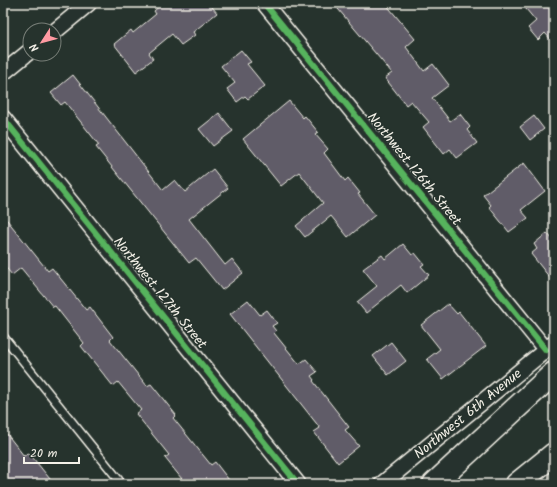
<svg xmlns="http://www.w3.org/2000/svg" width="557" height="487" viewBox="0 0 557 487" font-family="Kalam,sans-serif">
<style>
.building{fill:#605c67;stroke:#f4f1e8}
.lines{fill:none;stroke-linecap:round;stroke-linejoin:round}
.lane-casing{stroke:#f4f1e8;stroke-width:10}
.street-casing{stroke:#f4f1e8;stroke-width:18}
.highway-casing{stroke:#f4f1e8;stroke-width:25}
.lane{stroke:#26332d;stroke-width:7}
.street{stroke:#26332d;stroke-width:15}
.highway{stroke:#26332d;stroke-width:22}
.cycleway-casing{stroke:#26332d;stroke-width:8}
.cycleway{stroke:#56b35d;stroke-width:6}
.labels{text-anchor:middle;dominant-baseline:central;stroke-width:3;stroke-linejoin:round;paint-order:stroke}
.street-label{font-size:14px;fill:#f4f1e8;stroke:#26332d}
</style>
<rect width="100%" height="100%" fill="#26332d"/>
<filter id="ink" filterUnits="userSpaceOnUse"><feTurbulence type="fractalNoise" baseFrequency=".025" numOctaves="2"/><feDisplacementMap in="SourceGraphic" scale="8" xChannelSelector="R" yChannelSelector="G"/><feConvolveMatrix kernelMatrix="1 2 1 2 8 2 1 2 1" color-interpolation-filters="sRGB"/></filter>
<g filter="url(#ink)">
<!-- building -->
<path class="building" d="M163,3h46l8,10 -24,19 2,3 -14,10 -9,-11 -23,19 4,6 -17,13 -22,-28 17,-14 2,3 23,-19 -2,-3z
M333,3h52l30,36 -9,8 18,24 9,-7 16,21 -17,13 18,23 10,-7 10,13 -3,3 10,13 -20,15 -7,-9 -6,5 -21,-27 6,-5 -18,-21 -5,4 -21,-27 7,-5z
M521,3h33v40l-9,-10 -7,7 -10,-12 8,-7z
M241,50l10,12 -4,2 18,22 -17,13 -3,-3 -8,6 -10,-13 8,-6 -14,-17z
M73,75l90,115 12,-10 10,12 28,-23 15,19 -39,31 36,46 7,-6 11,14 -21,17 -26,-32 -7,5 -93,-116 3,-2 -34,-43 -4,3 -10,-12z
M289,101l14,17 2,-2 13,16 -3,2 13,15 -4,4 21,28 3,-3 12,15 -2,1 17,21 -27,22 -17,-21 -26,21 -9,-11 27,-23 -24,-31 -18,14 -38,-47z
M219,113l14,18 -20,15 -14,-17z
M534,116l10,13 -14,11 -10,-13z
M524,163l21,28 -24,19 7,8 -19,14 -20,-25 2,-2 -8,-10z
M3,215l45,56 4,-3 34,42 4,-3 23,30 -3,3 37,46 4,-2 25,31 -3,3 38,47 4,-3 17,22h-46l-21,-26 4,-3 -33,-41 5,-4 -23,-28 -5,4 -32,-40 3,-3 -29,-37 -2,1 -32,-39 -9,7 -9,-11z
M547,233l7,8v42l-23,-29 6,-5 -3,-5z
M403,244l9,11 3,-2 9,11 -3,2 8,9 -22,18 -6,-8 -35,28 -9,-11 20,-16 -14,-17 19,-14 3,4z
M248,300l12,15 7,-5 10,13 -5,3 4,5 -2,2 25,31 7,-5 11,13 -6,4 3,4 -1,1 36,46 -4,3 14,16 -21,17 -24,-31 6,-4 -90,-114z
M448,304l9,10 2,-2 27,34 -43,33 -16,-20 13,-10 -19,-24z
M391,342l15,19 -18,14 -15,-19z
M3,429l21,27 5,-3 25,31h-51z"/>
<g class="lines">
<!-- lane casing -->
<g class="lane-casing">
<path id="lane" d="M3,336l119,148"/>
</g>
<!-- street casing -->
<g class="street-casing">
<path id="street" d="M264,3l282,347
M54,32l35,-29
M3,73l27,-22
M3,118l295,366
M382,484l171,-140"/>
</g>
<!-- highway casing -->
<g class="highway-casing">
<path id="highway" d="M434,484l120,-111
M517,484l37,-30"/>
</g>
<!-- lane -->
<use href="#lane" class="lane"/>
<!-- street -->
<use href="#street" class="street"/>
<!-- highway -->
<use href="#highway" class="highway"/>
<!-- cycleway casing -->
<g class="cycleway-casing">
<path id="cycleway" d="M264,3l282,347
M3,118l295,366"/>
</g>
<!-- cycleway -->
<use href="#cycleway" class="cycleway"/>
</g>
</g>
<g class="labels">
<!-- street labels -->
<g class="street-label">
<text transform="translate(414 169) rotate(51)">Northwest 126th Street</text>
<text transform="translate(160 293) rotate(51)">Northwest 127th Street</text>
<text transform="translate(468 414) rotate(-39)">Northwest 6th Avenue</text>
</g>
</g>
<!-- margin -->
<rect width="557" height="487" fill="none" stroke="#26332d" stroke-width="16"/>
<rect x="8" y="8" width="541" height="471" fill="none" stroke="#f4f1e8" stroke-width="1.5" filter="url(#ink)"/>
<!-- north arrow -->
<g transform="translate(42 42) rotate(234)"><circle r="19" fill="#26332d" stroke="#787f78"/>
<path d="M0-3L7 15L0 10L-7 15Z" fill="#ff9aa2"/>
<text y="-6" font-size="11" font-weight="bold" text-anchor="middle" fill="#f4f1e8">N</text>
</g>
<!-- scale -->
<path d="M24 457v6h55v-6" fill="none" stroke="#f4f1e8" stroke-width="2"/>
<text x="30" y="457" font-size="12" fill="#f4f1e8" stroke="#26332d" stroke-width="3" paint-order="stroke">20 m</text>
</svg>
